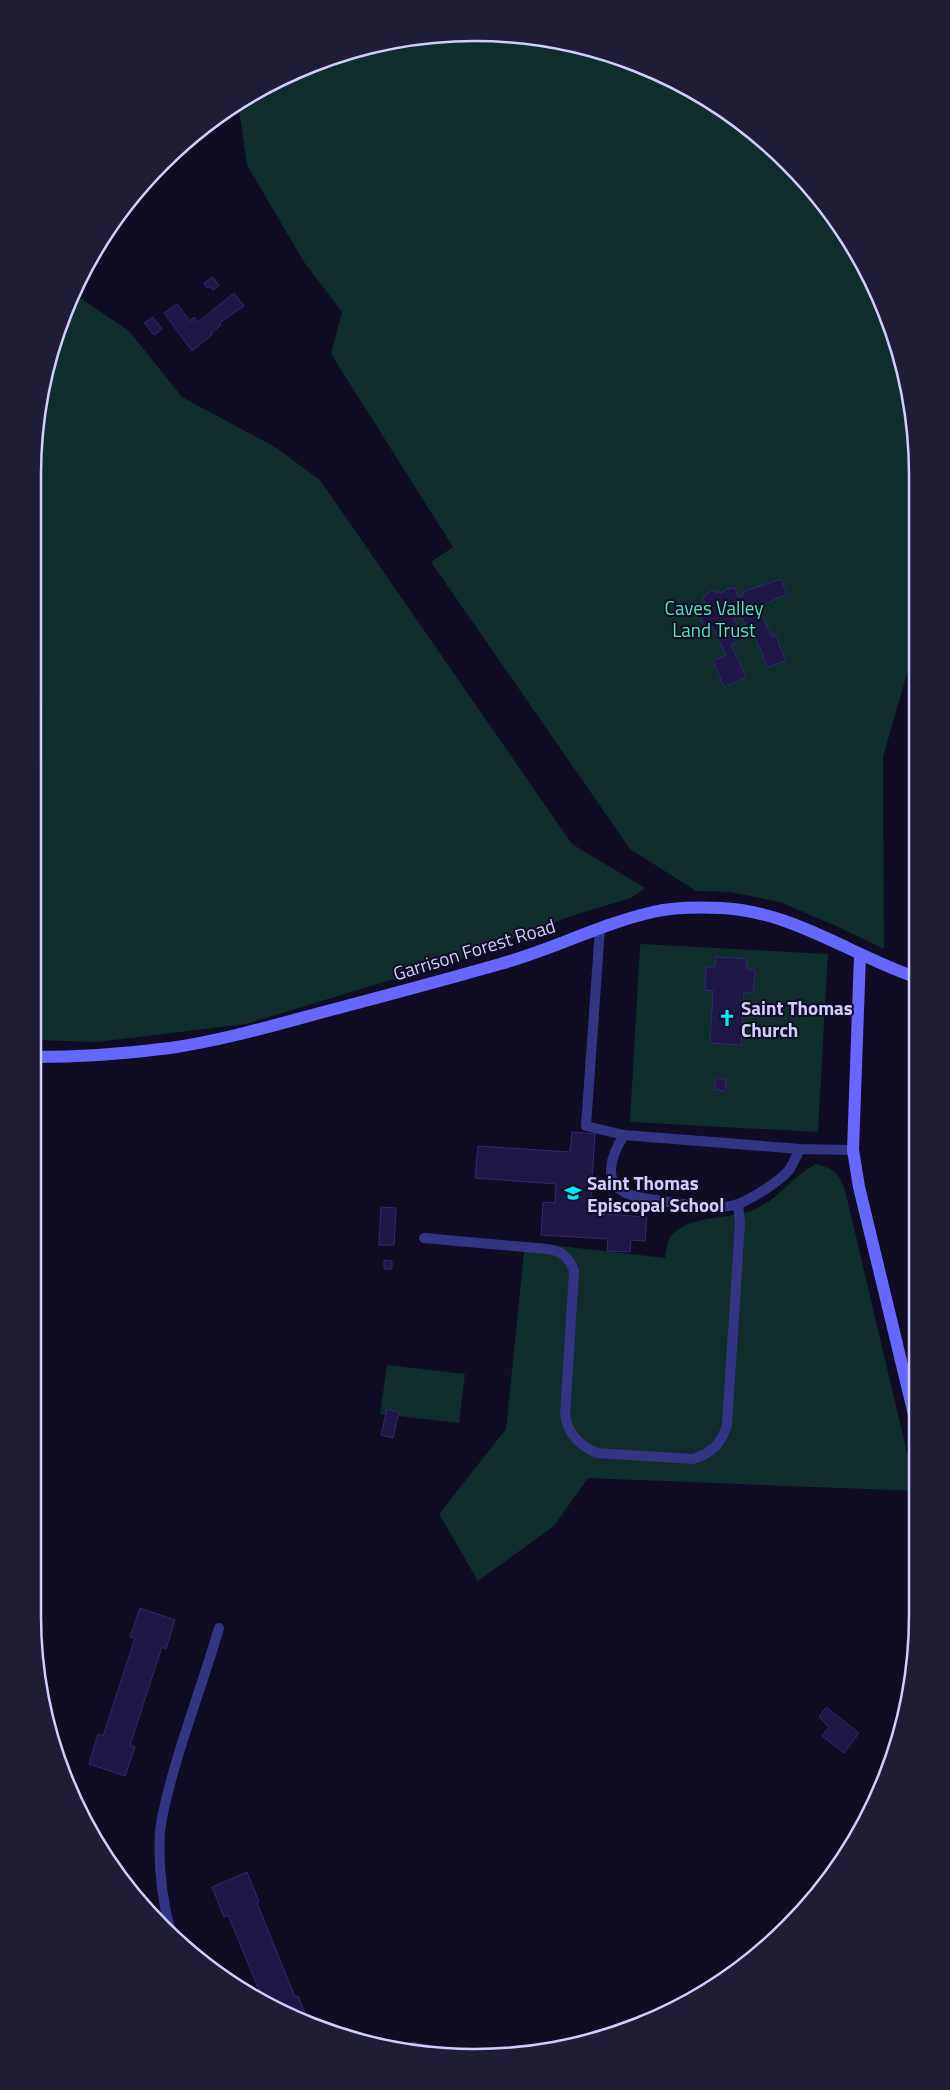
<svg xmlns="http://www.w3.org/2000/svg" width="950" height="2090" viewBox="0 0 950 2090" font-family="'Titillium Web',sans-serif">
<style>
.green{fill:#0f2d2b;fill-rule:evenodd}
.building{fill:#1e1745;stroke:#332773}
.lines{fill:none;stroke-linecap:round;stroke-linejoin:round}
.lane{stroke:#343485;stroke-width:10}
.secondary{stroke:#6567ff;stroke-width:12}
.labels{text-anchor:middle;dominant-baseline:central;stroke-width:4;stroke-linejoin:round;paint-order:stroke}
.park-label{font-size:19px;fill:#51e7bc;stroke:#0f0c23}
.street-label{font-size:19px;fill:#d1ceff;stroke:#0f0c23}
.poi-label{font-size:19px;font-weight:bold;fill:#d1ceff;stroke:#0f0c23;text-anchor:start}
.rim{fill:none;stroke:#d1ceff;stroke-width:2.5}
</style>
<rect width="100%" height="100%" fill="#0f0c23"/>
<!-- green -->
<path class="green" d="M475,33l86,8 83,25 100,58 82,81 58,100 30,112v232l-31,108 1,192 -48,-23 -56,-24 -50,-10 -34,-1 -66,-42 -199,-287 22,-15 -122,-193 11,-42 -38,-50 -57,-97 -9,-63 67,-36 83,-25z
M73,293l56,38 53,66 93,50 45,33 252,364 73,44 -14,10 -60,18 -108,42 -217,66 -149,18 -64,-2v-565l8,-86 25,-83z
M640,944l188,10 -10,178 -188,-10zM716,957l30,2v10l9,1 -2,23h-9l-3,52 -31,-2 3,-52 -8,-1 1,-23h9z
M816,1164c18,5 22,8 29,26l71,301 -328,-13 -34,48 -76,55 -39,-67 67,-85 19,-187 140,16c1,-6 2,-17 6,-22 20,-24 63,-14 90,-30 21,-11 34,-32 55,-42z
M387,1365l78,9 -6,49 -79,-9z"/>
<!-- building -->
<path class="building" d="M213,277l6,9 -6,4 -3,-4 -3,2 -3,-5z
M234,293l10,13 -25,17 2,2 -10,8 1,2 -20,16 -28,-38 13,-9 13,17 4,-4 4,5z
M153,317l9,12 -8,6 -10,-12z
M781,579l6,15 -28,13 12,29 5,1 10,24 -18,6 -15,-34 -3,1 -8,-16 -3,2 -1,-4 -4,2 9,21 -12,6 15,32 -22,10 -11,-26 13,-6 -13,-28 -7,3 -7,-17 9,-4 -5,-11 7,-7h4l2,2 3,-2 1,3 7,-5 8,-1 3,9 6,-2 -1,-3z
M716,957l31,2 -1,10 9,1 -2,23h-9l-3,52 -31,-2 3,-52 -8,-1 1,-23h9z
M716,1078l10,2 -1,11 -11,-2z
M572,1132l23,2 -5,79 57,4 -2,24 -14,-1 -1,12 -23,-1 1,-12 -67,-4 2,-33 12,1 1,-19 -81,-6 3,-32 92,6z
M381,1207l15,1 -2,37h-15z
M384,1260l8,1v8h-8z
M387,1409l12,3 -6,26 -12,-3z
M140,1608l35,12 -9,29 -4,-2 -32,98 5,2 -10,29 -36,-12 9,-30 5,2 32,-98 -5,-1z
M826,1707l33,26 -15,20 -22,-17 7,-9 -10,-10z
M247,1872l12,30 -2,1 38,94 3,-1 9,22 -43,-16 -36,-87 -4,2 -12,-30z"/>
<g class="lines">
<!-- lane -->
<path class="lane" d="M600,929l-14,197 38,9
M800,1149c-4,7 -7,15 -11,21 -9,11 -37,29 -51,34 -22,7 -47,1 -69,-2 -12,-2 -26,-3 -38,-7 -31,-10 -20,-40 -7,-60l176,14 53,1
M424,1238l123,11c15,2 22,8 27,22l-9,144c3,19 14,30 32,38l96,6c19,-6 28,-15 34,-34l13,-202 -2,-19
M170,1930c-8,-32 -12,-66 -10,-98 2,-20 8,-40 13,-59 14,-49 32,-97 46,-145
M407,2050l6,-3 14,3"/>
<!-- secondary -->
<path class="secondary" d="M860,955l-7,195 6,37 58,240
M33,1057c46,0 91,-3 137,-9 55,-8 108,-24 161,-38 57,-15 113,-30 169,-46 52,-14 100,-40 153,-52 21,-5 46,-5 68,-4 71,3 130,47 194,69"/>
</g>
<!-- icons -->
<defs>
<g id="church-bare" transform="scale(1.35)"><path d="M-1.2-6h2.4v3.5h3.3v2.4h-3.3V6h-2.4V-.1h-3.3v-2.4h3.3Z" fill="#00eaf9" stroke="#0f0c23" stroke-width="2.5" paint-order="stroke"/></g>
<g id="school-bare" transform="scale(1.35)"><path d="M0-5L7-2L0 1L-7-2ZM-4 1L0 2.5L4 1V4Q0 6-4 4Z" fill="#00eaf9" stroke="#0f0c23" stroke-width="2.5" paint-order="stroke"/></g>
</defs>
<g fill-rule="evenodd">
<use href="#church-bare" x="727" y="1018"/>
<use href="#school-bare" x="573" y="1193"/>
</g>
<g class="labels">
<!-- park labels -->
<g class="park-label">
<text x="714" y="607">Caves Valley<tspan x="714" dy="22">Land Trust</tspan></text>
</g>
<!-- street labels -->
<g class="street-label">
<text transform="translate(474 949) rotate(-17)">Garrison Forest Road</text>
</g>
<!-- poi labels -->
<g class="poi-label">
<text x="741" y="1007">Saint Thomas<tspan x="741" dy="22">Church</tspan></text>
<text x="587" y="1182">Saint Thomas<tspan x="587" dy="22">Episcopal School</tspan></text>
</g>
</g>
<!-- crop -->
<path d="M0 0H950V2090H0ZM475 41H475A434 434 0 0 1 909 475V1615A434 434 0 0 1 475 2049H475A434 434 0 0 1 41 1615V475A434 434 0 0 1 475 41Z" fill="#1f1c35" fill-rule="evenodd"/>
<path class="rim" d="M475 41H475A434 434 0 0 1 909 475V1615A434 434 0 0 1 475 2049H475A434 434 0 0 1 41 1615V475A434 434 0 0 1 475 41Z"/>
</svg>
